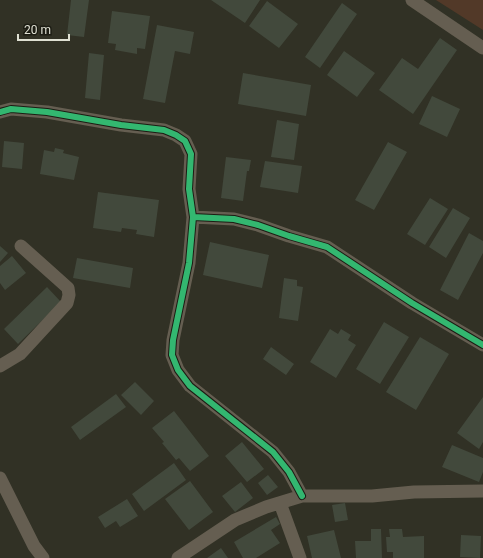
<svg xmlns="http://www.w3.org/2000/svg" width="483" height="558" viewBox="0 0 483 558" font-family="Roboto,sans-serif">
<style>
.green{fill:#523928}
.building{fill:#42493c}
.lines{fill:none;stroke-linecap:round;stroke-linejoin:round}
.street{stroke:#655e51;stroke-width:13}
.cycleway-casing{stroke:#1c1c13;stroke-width:8}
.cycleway{stroke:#33b770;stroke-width:6}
</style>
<rect width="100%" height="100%" fill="#313125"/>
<!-- green -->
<path class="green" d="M436,0h47v30z"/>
<!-- building -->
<path class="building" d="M71,0h18l-5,37 -17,-2z
M211,0h49l-15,23z
M267,1l31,23 -19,24 -30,-22z
M342,3l15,11 -37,54 -15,-11z
M112,11l38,5 -5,33 -8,-1v6l-22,-4 1,-6 -8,-1z
M157,25l37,7 -4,22 -15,-3 -10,52 -22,-4z
M440,38l17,12 -44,64 -34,-24 23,-32 16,11z
M344,51l31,22 -18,24 -30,-22z
M89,53l15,2 -4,45 -15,-2z
M243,73l68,12 -5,31 -68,-12z
M432,96l28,13 -13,28 -28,-13z
M277,120l22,4 -5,36 -23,-3z
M4,141l20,2 -2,26 -20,-2z
M388,142l19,10 -33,58 -19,-10z
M55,148l9,2 -1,3 16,4 -5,23 -34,-6 4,-24 10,2z
M226,157l25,3 -2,11h-2l-4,30 -22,-3z
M265,161l37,5 -4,27 -38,-6z
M98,192l61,8 -5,37 -18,-3 1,-4 -15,-2 -1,4 -28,-4z
M430,198l18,11 -23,36 -18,-11z
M453,208l17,10 -24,40 -17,-11z
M469,233l14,8v12l-25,47 -18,-10z
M210,242l59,13 -7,33 -59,-13z
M0,246l8,7 -8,9z
M12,256l14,17 -21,17 -5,-7v-17z
M77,258l56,10 -3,20 -57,-10z
M284,278l13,2v6l6,1 -5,34 -19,-3z
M47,287l14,15 -43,42 -14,-15z
M384,322l25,15 -29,47 -24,-15z
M330,329l8,5 3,-5 10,6 -3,5 8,5 -20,33 -26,-16z
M420,337l29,17 -33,56 -30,-18z
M271,347l23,17 -8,11 -23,-16z
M135,382l19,19 -13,14 -20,-20z
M116,394l10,13 -46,33 -9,-13z
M483,397v45l-4,7 -22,-16z
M174,411l35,45 -19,15 -11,-13 -3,2 -14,-17 2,-1 -12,-14z
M242,442l22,27 -17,13 -22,-26z
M452,445l31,13v14l-4,10 -37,-15z
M174,463l12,17 -42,31 -12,-17z
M268,475l10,12 -11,8 -9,-12z
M190,481l23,31 -24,18 -24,-31z
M241,482l12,16 -18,14 -13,-16z
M127,499l11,17 -18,11 -4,-6 -11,7 -7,-11z
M345,503l3,17 -13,2 -3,-17z
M276,517l4,7 -9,6 9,13 -24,15h-13l-9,-16z
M371,529h10l1,29h-26l-1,-17h16z
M389,529h13l1,8 21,-1v22h-31v-6h-6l-1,-15h4z
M334,530l7,28h-29l-5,-22z
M461,535l20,1 -1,22 -20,-1z
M221,548l7,10h-21z"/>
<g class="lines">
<!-- street -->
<path class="street" d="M412,0l71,48
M0,112l11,-3 36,3 74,13 43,5 12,5 9,6 6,13 -2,35 4,28 -4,46 -16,77 -1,15 6,15 12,16 83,66 16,20 13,24
M193,217l41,2 24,6 31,11 38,11 85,56 71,42
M0,366l20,-12 47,-51 2,-8 -1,-7 -47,-42
M0,478l34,68 9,12
M280,503l20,55
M178,558l57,-38 31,-13 36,-11h70l42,-4 69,-1"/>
<!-- cycleway casing -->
<g class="cycleway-casing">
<path id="cycleway" d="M0,112l11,-3 36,3 74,13 43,5 12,5 9,6 6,13 -2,35 4,28 -4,46 -16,77 -1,15 6,15 12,16 83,66 16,20 13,24
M193,217l41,2 24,6 31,11 38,11 85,56 71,42"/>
</g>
<!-- cycleway -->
<use href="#cycleway" class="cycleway"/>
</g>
<!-- scale -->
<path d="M18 34v6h51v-6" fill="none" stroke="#dfe0d3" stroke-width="2"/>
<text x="24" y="34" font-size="12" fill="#dfe0d3" stroke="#1c1c13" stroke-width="3" paint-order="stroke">20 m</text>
</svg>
